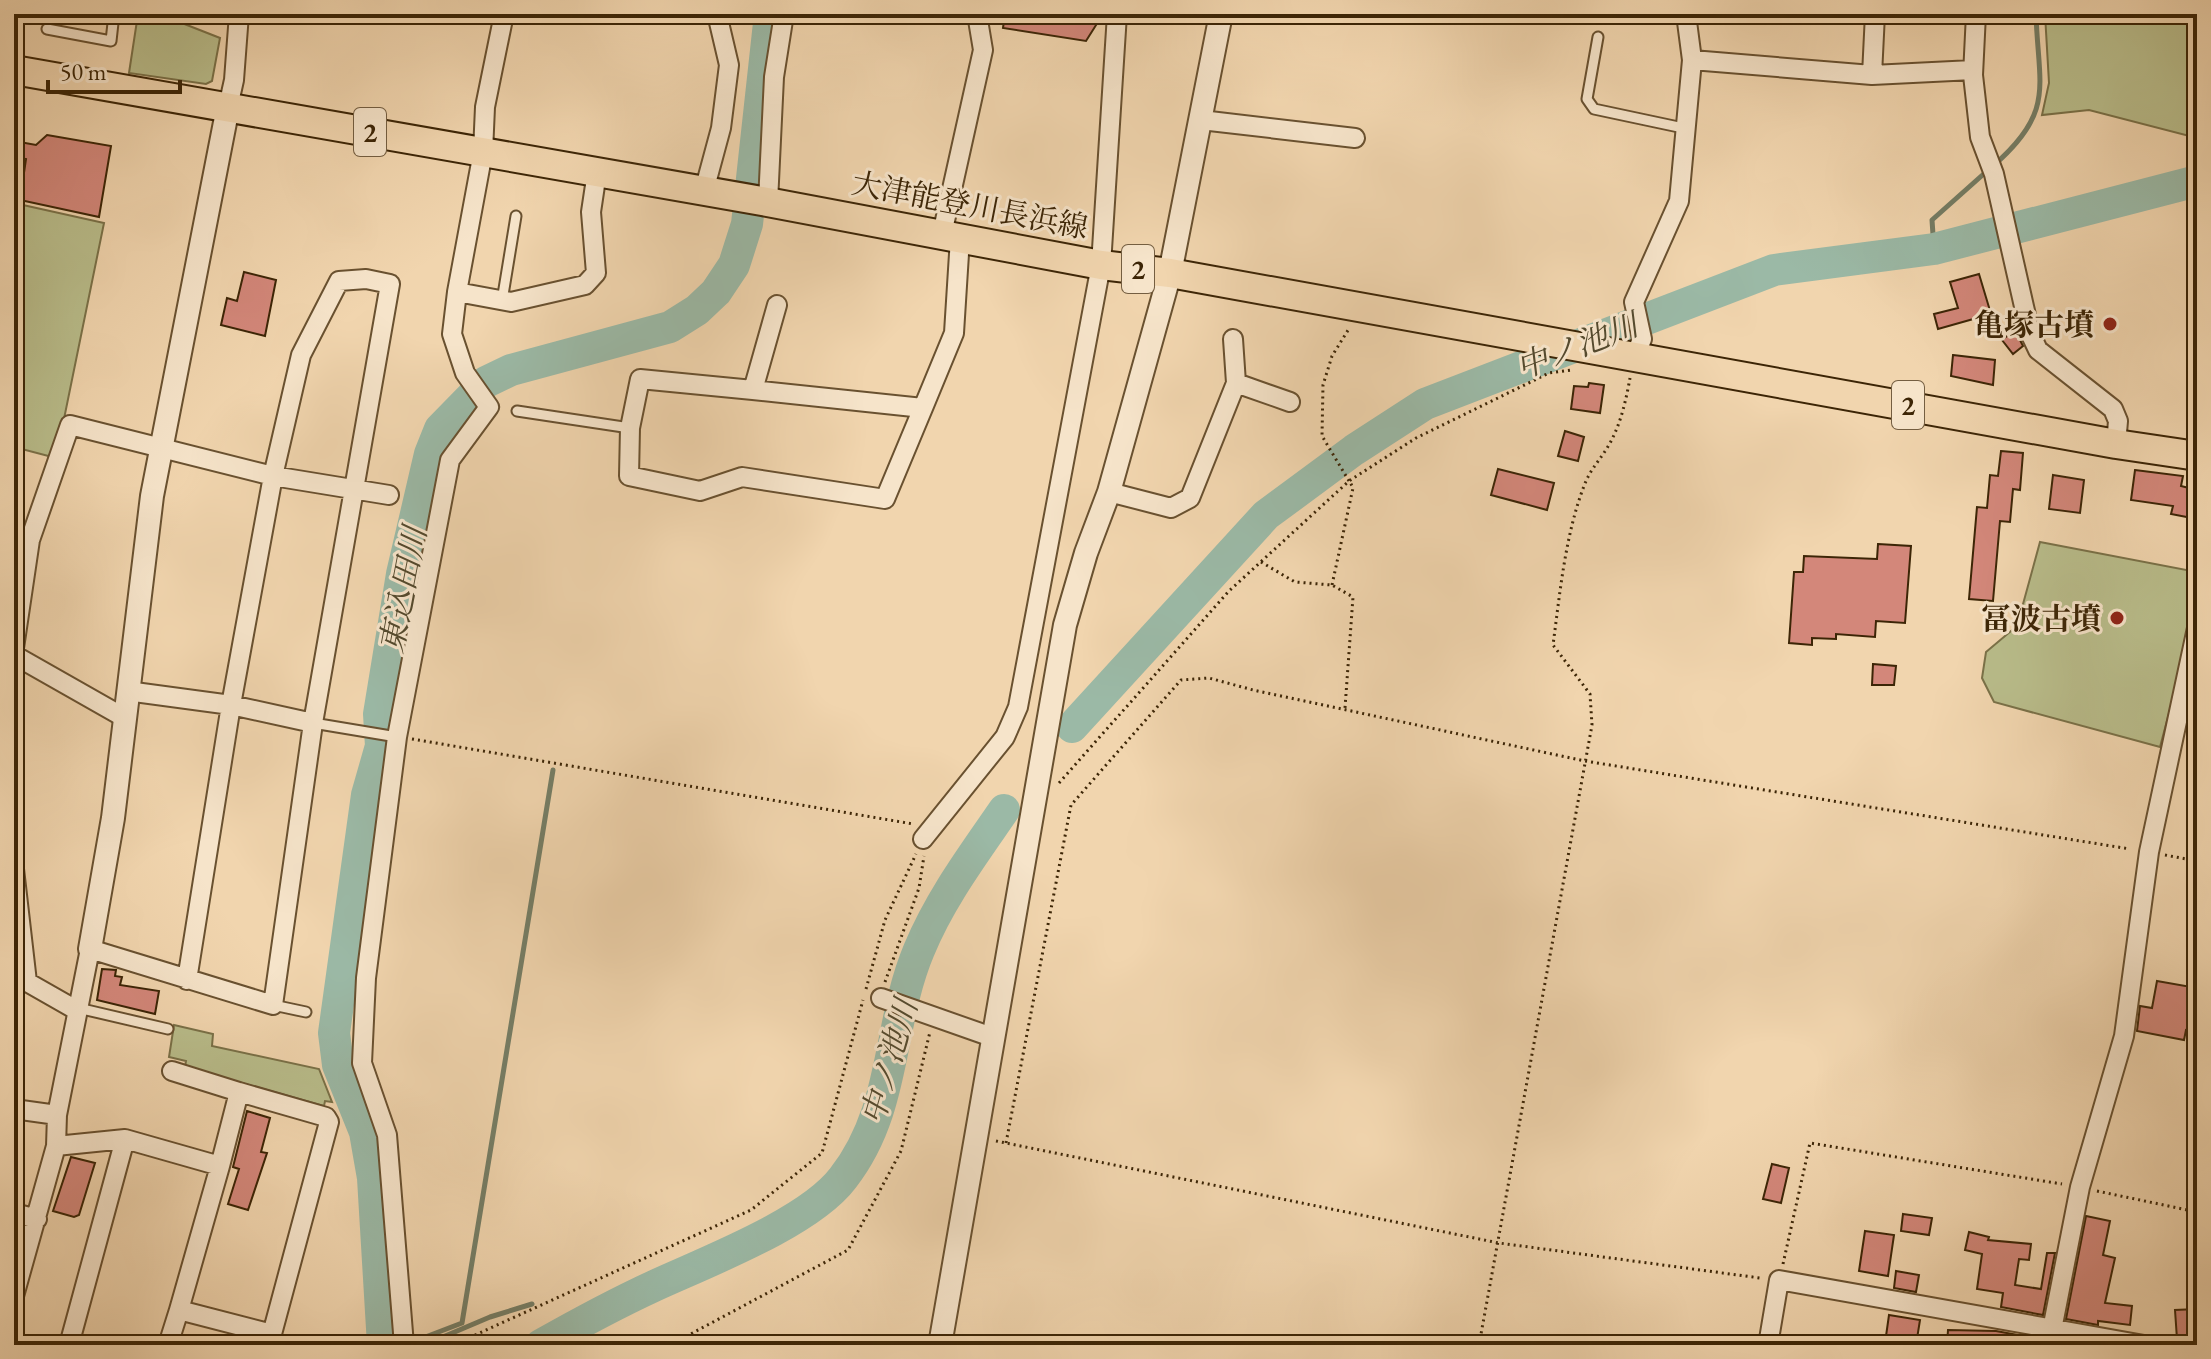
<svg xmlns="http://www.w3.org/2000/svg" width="2211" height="1359" viewBox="0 0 2211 1359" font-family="'EB Garamond','Noto Serif JP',serif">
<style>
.green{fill:#b9bd8b;stroke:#7a7148;stroke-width:2}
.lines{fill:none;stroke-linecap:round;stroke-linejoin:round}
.stream{stroke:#757e66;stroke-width:5}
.river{stroke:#9bb9a6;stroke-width:32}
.building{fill:#d3877a;stroke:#3c2506;stroke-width:2}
.service-casing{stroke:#695130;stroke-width:13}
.minor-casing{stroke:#695130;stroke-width:22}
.tertiary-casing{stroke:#695130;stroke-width:26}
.primary-casing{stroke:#3c2506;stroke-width:32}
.path{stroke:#3c2506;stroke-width:3;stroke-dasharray:2 4;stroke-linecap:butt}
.service{stroke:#f6e4ca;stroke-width:9}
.minor{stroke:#f6e4ca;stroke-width:18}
.tertiary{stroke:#f6e4ca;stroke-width:22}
.primary{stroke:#f1d5ae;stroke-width:28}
.poi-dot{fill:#8f2418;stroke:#f6e4ca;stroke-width:3}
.labels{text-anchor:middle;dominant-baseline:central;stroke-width:6;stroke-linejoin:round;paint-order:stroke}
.shield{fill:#f6e4ca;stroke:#745e41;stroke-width:2}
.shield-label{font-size:28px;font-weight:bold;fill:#3c2506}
.street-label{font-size:30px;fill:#3c2506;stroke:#f6e4ca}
.poi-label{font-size:30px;font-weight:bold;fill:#3c2506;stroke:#f6e4ca;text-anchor:end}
.water-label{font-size:32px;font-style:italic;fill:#544a2e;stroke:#f6e4ca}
</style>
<rect width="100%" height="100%" fill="#f1d5ae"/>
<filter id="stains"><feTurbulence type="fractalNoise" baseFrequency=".0025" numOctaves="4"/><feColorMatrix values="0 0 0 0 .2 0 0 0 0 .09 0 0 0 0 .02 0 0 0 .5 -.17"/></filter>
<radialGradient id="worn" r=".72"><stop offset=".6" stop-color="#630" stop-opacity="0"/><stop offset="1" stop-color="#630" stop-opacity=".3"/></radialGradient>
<!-- green -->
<path class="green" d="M138,14h21l61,24 -8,43 -6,3 -77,-11z
M2045,14h152v124l-108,-28 -47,5 7,-32z
M14,203l90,20 -48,235 -42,-11z
M2040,542l157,30v36l-37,139 -166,-45 -12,-24 4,-26 31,-26z
M174,1025l39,9 -1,12 107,23 13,33 -7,-1 -1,5 -139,-39 1,-6 -17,-4z"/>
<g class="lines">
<!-- stream -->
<path class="stream" d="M1994,165c62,-54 44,-80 42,-151
M1934,249l-2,-29 55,-49
M415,1341l47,-18 91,-553
M424,1345l66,-28 42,-13"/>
<!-- river -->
<path class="river" d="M1072,727l194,-212 88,-65 71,-46 349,-134 160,-21 263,-68
M383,1345l-10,-167 -8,-46 -27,-67 -4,-32 33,-238 14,-49 -2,-32 23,-140 28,-120 10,-25 46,-47 25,-12 159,-43 27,-17 19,-18 18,-27 13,-41 23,-210
M541,1345c37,-21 74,-41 113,-59 52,-24 155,-63 189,-108 54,-69 44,-152 76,-228 21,-51 54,-95 85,-140"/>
</g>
<!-- building -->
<path class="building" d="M1005,14h98l-17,27 -83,-13z
M47,135l64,11 -12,71 -79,-17 6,-41 -12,-2v-16l22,4z
M244,272l32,8 -11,56 -44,-11 6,-27 10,3z
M1979,274l12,40 -53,15 -4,-15 24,-6 -8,-26z
M2015,330l8,16 -10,8 -11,-14z
M1953,355l42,5 -2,25 -42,-9z
M1589,383l15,2 -4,28 -29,-4 3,-23 14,1z
M1565,431l19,6 -6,24 -20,-5z
M2001,451l22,2 -3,37 -7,-1 -3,33 -10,-1 -7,80 -24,-2 8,-92 10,1 3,-33 8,1z
M1498,469l56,14 -7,27 -56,-15z
M2135,470l48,6 -2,10 16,4v29l-26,-5 2,-8 -42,-6z
M2053,475l31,5 -4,33 -31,-4z
M1878,544l33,2 -6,77 -29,-2 -1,16 -39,-3v5l-24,-1v7l-23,-2 5,-71h9l1,-16 73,3z
M1873,664l23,2 -2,19h-22z
M102,969l14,1 -1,6 7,1 -2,8 39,6 -4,23 -58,-14z
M2157,981l40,7v45l-11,-3 -2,10 -47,-9 3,-25 12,2z
M247,1111l23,7 -9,34 6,1 -19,57 -20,-6 11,-35 -6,-2z
M71,1157l24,6 -16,52 -5,2 -21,-6z
M1772,1164l17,4 -8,35 -18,-4z
M1903,1214l29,4 -3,17 -28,-4z
M2086,1216l24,5 -7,34 12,3 -10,45 27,3 -2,19 -32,-4v4l-32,-6z
M1865,1231l29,4 -6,41 -29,-5z
M1969,1232l20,5 -1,3 43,4 -2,16 -10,-1 -4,26 26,4 6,-36h8l-12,62 -42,-8 2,-14 -26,-4 5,-35 -17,-4z
M1896,1271l23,4 -3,17 -22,-4z
M2197,1309v29l-20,1 -2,-29z
M1889,1315l31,5 -4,25 -31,-2z
M1948,1330l48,1 38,7 -1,7h-86z"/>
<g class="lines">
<!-- service casing -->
<g class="service-casing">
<path id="service" d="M47,29l64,12 3,-27
M1598,37l-11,62 7,10 94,20
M502,301l14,-85
M517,411l113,17
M313,723l84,14
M273,1005l33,7
M78,1008l90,21"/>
</g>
<!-- minor casing -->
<g class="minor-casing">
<path id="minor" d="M1875,14l-3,61 101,-5
M1976,14l-3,61 7,62 14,37 36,159 8,17 75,59 5,12 -2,23
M1692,60l180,15
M228,107l6,-27 5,-66
M1201,120l154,18
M704,191l17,-63 8,-63 -12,-51
M768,202l6,-125 10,-63
M942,234l41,-184 -6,-36
M457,292l54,10 74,-17 11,-12 -5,-61 6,-40
M777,305l-24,85 170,18 31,-75 6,-95
M1636,354l6,-15 -8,-37 45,-101 13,-141 -6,-46
M1236,383l54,19
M753,390l-113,-11 -10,49 -1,48 71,15 42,-14 143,22 38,-91
M1109,492l62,16 19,-10 46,-115 -3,-44
M14,648l16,-108 40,-115 203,51 116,19
M14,655l111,63
M127,691l104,14 82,18
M923,839l82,-102 13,-30 83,-442 16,-251
M14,869l13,113
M16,980l11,2 51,29
M881,998l111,39
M14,1109l43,6
M56,1146l69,-7 95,27 19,-74 -67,-21
M220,1166l-41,144 93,24 57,-212 -3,-5 -87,-25
M14,1213l23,6
M14,1296l42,-150 1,-31 33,-166 183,56 40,-282 77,-439 -24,-5 -27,2 -38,74 -28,121 -42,229 -44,275
M69,1345l56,-206
M168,1345l11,-35
M404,1345l-17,-210 -25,-72 4,-85 31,-241 53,-277 39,-53 -24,-34 -13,-39 5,-42 26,-140 2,-45 19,-93
M1768,1345l11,-65 365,65
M2049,1345l31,-158 44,-151 25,-184 48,-224"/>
</g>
<!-- tertiary casing -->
<g class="tertiary-casing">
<path id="tertiary" d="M90,949l23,-131 39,-322 76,-389
M940,1345l125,-720 21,-72 23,-61 61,-219 51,-259"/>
</g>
<!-- primary casing -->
<g class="primary-casing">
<path id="primary" d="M14,70l748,131 339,64 69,8 946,171 81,12"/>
</g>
<!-- path -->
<path class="path" d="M1349,481l-27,-45 1,-51 9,-29 18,-29
M1261,562l34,20 37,3 21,12 -8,111
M1332,585l21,-97 -4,-8
M412,739l501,85
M1059,783l170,-192 120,-110 67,-43 133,-65 22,-3
M2165,855l32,6
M885,982l34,-94 5,-32
M866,989l19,-69 31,-66
M996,1141l503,102 261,35
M1006,1143l65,-338 110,-125 28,-2 44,12 332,71 545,88
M2097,1191l100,21
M1783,1264l27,-121 252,41
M453,1345l298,-135 71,-57 41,-153
M670,1345l178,-95 53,-99 29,-119
M1479,1345l113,-620 -2,-31 -37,-49c7,-52 12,-109 31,-159 6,-17 18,-28 26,-43 11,-20 16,-43 20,-65"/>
<!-- service -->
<use href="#service" class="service"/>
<!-- minor -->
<use href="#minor" class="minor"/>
<!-- tertiary -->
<use href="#tertiary" class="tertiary"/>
<!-- primary -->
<use href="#primary" class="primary"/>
</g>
<!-- markers -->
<g class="poi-dot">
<circle cx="2110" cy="324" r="8"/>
<circle cx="2117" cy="618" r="8"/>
</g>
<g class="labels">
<!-- shield labels -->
<g class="shield">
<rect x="354" y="108" width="32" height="48" rx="6"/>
<rect x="1122" y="245" width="32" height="48" rx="6"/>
<rect x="1892" y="381" width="32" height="48" rx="6"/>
</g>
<g class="shield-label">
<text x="370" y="132">2</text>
<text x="1138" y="269">2</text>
<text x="1908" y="405">2</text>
</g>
<!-- street labels -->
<g class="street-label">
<text transform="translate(970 205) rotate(11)">大津能登川長浜線</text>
</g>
<!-- poi labels -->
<g class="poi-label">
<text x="2094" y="324">亀塚古墳</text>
<text x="2101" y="618">冨波古墳</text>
</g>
<!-- water labels -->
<g class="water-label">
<text transform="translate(1577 346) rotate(-21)">中ノ池川</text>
<text transform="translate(403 590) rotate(-79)">東込田川</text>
<text transform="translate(889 1062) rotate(-74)">中ノ池川</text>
</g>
</g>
<!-- margin -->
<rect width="2211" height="1359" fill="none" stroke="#f1d5ae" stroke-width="48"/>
<rect x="16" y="16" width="2179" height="1327" fill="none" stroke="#3c2506" stroke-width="4"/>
<rect x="24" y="24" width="2163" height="1311" fill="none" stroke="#3c2506" stroke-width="2"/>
<!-- scale -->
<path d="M48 80v12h132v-12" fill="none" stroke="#3c2506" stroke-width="4"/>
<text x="60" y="80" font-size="24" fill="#3c2506" stroke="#f6e4ca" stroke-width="6" paint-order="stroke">50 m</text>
<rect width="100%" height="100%" filter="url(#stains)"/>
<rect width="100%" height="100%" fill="url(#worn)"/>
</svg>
